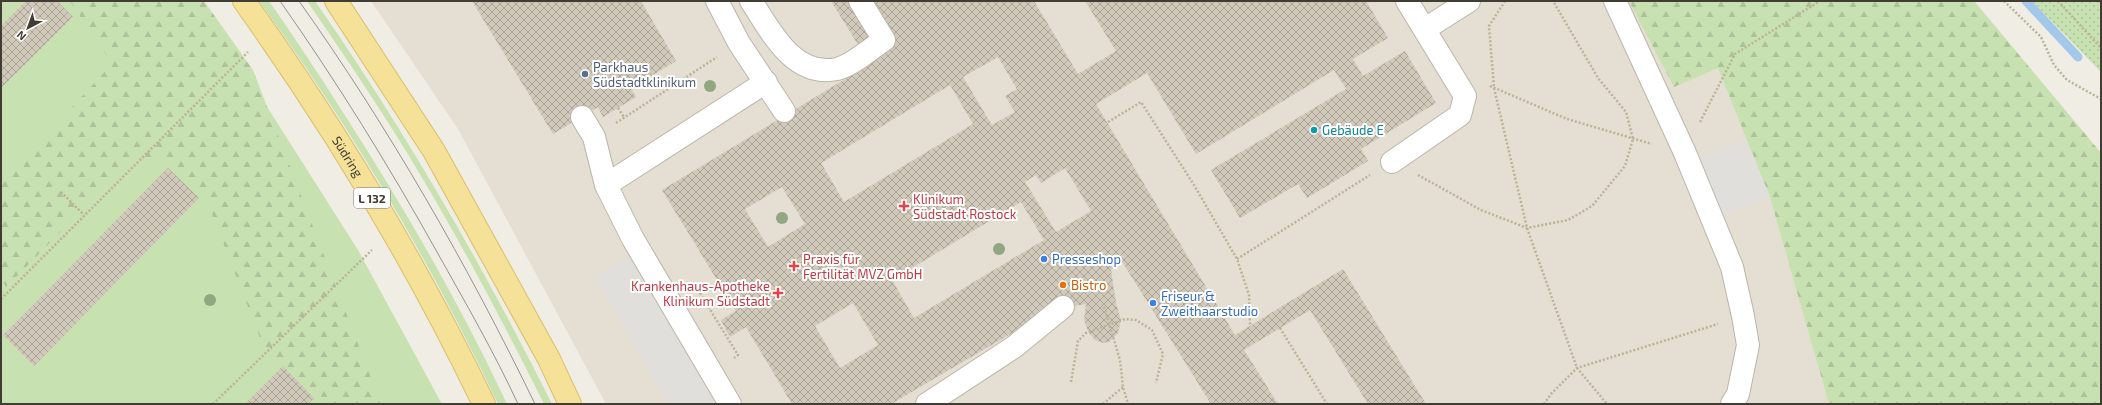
<svg xmlns="http://www.w3.org/2000/svg" width="2102" height="405" viewBox="0 0 2102 405" font-family="'Exo 2',sans-serif">
<style>
.residential{fill:#e4dfd2}
.grass{fill:#c8e1b0}
.forest{fill:url(#forest-firs)}
.park{fill:url(#park-dots)}
.parking{fill:#e1dfdc}
.lines{fill:none;stroke-linecap:round;stroke-linejoin:round}
.stream{stroke:#a4c8e9;stroke-width:9}
.building{fill:url(#building-cross-hatch);fill-rule:evenodd}
.minor-casing{stroke:#bbb5a8;stroke-width:24}
.major-casing{stroke:#d8bf6a;stroke-width:24}
.path{stroke:#bbb29a;stroke-width:2.5;stroke-dasharray:2 2;stroke-linecap:butt}
.minor{stroke:#fff;stroke-width:22}
.major{stroke:#f5e198;stroke-width:22}
.tram{stroke:#939393;stroke-width:1}
.tree{fill:#90a780}
.service-dot{fill:#5c6f8a;stroke:#fff;stroke-width:1.5}
.culture-dot{fill:#0f9aa8;stroke:#fff;stroke-width:1.5}
.health-dot{fill:#e0444e;stroke:#fff;stroke-width:1.5}
.shop-dot{fill:#3f7fe0;stroke:#fff;stroke-width:1.5}
.food-dot{fill:#e8710a;stroke:#fff;stroke-width:1.5}
.labels{text-anchor:middle;dominant-baseline:central;stroke-width:4;stroke-linejoin:round;paint-order:stroke}
.shield{fill:#fff;stroke:#7b7771;stroke-width:1}
.shield-label{font-size:12px;font-weight:bold;fill:#423d34}
.service-label{font-size:13px;fill:#4e5e75;stroke:#fff;text-anchor:start}
.culture-label{font-size:13px;fill:#0d838f;stroke:#fff;text-anchor:start}
.street-label{font-size:13px;fill:#423d34;stroke:#fff}
.health-label{font-size:13px;fill:#be3a42;stroke:#fff;text-anchor:start}
.shop-label{font-size:13px;fill:#366cbe;stroke:#fff;text-anchor:start}
.food-label{font-size:13px;fill:#c56008;stroke:#fff;text-anchor:start}
</style>
<defs>
<pattern id="forest-firs" width="22" height="20" patternUnits="userSpaceOnUse"><rect width="22" height="20" fill="#c8e1b0"/><path d="M5 1l3.5 6h-7zM16 11l3.5 6h-7z" fill="#adc298"/></pattern>
<pattern id="park-dots" width="8" height="8" patternUnits="userSpaceOnUse"><rect width="8" height="8" fill="#c8e1b0"/><path d="M2 2h.1M6 6h.1" fill="none" stroke="#adc298" stroke-width="1.8" stroke-linecap="round"/></pattern>
<pattern id="building-cross-hatch" width="8" height="8" patternUnits="userSpaceOnUse"><rect width="8" height="8" fill="#d1c9ba"/><path d="M0 0l8 8M0 8l8-8" fill="none" stroke="#aba498"/></pattern>
</defs>
<rect width="100%" height="100%" fill="#f0ede4"/>
<!-- residential -->
<path class="residential" d="M371,1h1603l127,152v251h-1495l-148,-275z"/>
<!-- grass -->
<path class="grass" d="M1,1h195l35,49 127,200 84,154h-441z
M259,1h10c26,37 51,75 75,113 60,93 116,190 163,290h-9c-67,-141 -147,-277 -239,-403z
M307,1h8c89,128 167,263 237,403h-8c-35,-70 -71,-139 -110,-206 -39,-68 -83,-133 -127,-197z"/>
<!-- forest -->
<path class="forest" d="M70,1h134l49,69 128,334h-51l-66,-56 -59,-152 -36,-38 -34,-1 -129,130 -5,-9v-95l111,-119z
M1629,1h345l127,152v251h-272l-59,-207 -52,-129 -44,19z"/>
<!-- park -->
<path class="park" d="M2032,1h69v71z"/>
<!-- parking -->
<path class="parking" d="M1746,141l24,56 -48,19 -25,-57z
M639,252l84,152h-61l4,-3 -71,-124z"/>
<g class="lines">
<!-- stream -->
<path class="stream" d="M2026,1l52,56"/>
</g>
<!-- building -->
<path class="building" d="M26,1h31l16,16 -72,71v-62z
M472,1h169l35,60 -45,27 5,9 -18,11 -15,9 -5,-10 -45,27z
M831,1h203l44,73 38,-23 -31,-50h281l22,37 -35,21 10,17 42,-25 31,52 -75,46 7,12 -61,37 -9,-14 -58,34 -29,-48 135,-81 -12,-19 -138,84 -49,-81 -51,31 139,231 108,-66 83,135h-58l-58,-94 -66,40 34,54h-67l-88,-141 -12,7 5,33 5,17 -3,13 -9,9 -6,1 -8,-3 -6,-7 -5,-13 2,-16 -33,5 -162,95h-99l-46,-77 -16,10 -4,-7 -5,-10 15,-9 -74,-121 208,-126zM998,57l19,32 -12,7 10,16 -23,13 -29,-48zM950,85l23,39 -129,78 -23,-39zM1065,168l26,43 -35,21 -31,-50 11,-7 5,8zM782,187l23,37 -37,23 -23,-38zM1021,202l23,38 -130,78 -22,-38zM853,303l25,42 -38,23 -25,-42z
M168,168l31,30 -165,168 -31,-31z
M283,366l31,32 -6,6h-63z"/>
<g class="lines">
<!-- minor casing -->
<g class="minor-casing">
<path id="minor" d="M717,1l22,42 45,68
M751,1c20,30 42,77 86,68 16,-4 33,-20 47,-29l-24,-39
M1615,1l70,152 47,114 11,49 5,29 -10,49 -6,10
M1425,29l44,-28
M582,117l12,20 12,48 27,54 97,165
M1392,162l68,-47 5,-19 -58,-95
M606,185l160,-103
M927,404l87,-57 49,-40"/>
</g>
<!-- major casing -->
<g class="major-casing">
<g id="major">
<path id="s1" d="M244,1c91,127 172,262 240,403"/>
<path d="M336,1l98,150 115,208 21,45"/>
</g>
</g>
<!-- path -->
<path class="path" d="M1505,1l-16,25 5,62 33,140 50,140 30,36
M2004,1l37,36 13,28 13,15 34,19
M2058,1l43,47
M1490,86l77,33 85,25
M618,108l6,9
M1108,122l33,-20 53,83 43,74 12,36 1,31
M1700,122l35,-68 85,-53
M616,123l101,-66
M1418,175l63,35 46,18 41,-8 24,-14 33,-40 8,-27 -7,-27 -28,-34 -45,-77
M61,192l23,23
M1237,259l133,-84
M691,284l2,-2 45,73 -4,3
M1,299l247,-247
M1103,303l17,57 3,27 5,17
M1280,328l47,76
M1071,382l7,-41 8,-8 39,-14 11,1 16,10 11,24 -7,29
M213,404l159,-154
M1103,404l20,-17
M1544,404l7,-10 26,-26 141,-44"/>
<!-- minor -->
<use href="#minor" class="minor"/>
<!-- major -->
<use href="#major" class="major"/>
<!-- tram -->
<path class="tram" d="M280,1c57,81 109,165 157,251 28,50 57,100 81,152
M299,1c90,127 168,263 236,403"/>
</g>
<!-- trees -->
<g class="tree">
<circle cx="710" cy="86" r="6"/>
<circle cx="782" cy="218" r="6"/>
<circle cx="999" cy="249" r="6"/>
<circle cx="210" cy="300" r="6"/>
</g>
<!-- markers -->
<circle class="service-dot" cx="585" cy="74" r="4"/>
<circle class="culture-dot" cx="1314" cy="130" r="4"/>
<g class="health-dot">
<path d="M902 200h4v4h4v4h-4v4h-4v-4h-4v-4h4z"/>
<path d="M792 260h4v4h4v4h-4v4h-4v-4h-4v-4h4z"/>
<path d="M776 287h4v4h4v4h-4v4h-4v-4h-4v-4h4z"/>
</g>
<g class="shop-dot">
<circle cx="1044" cy="259" r="4"/>
<circle cx="1153" cy="303" r="4"/>
</g>
<circle class="food-dot" cx="1063" cy="285" r="4"/>
<g class="labels">
<!-- shield labels -->
<rect class="shield" x="354" y="188" width="36" height="20" rx="3"/>
<g class="shield-label">
<text x="372" y="198">L 132</text>
</g>
<!-- service labels -->
<g class="service-label">
<text x="593" y="67">Parkhaus<tspan x="593" dy="15">Südstadtklinikum</tspan></text>
</g>
<!-- culture labels -->
<g class="culture-label">
<text x="1322" y="130">Gebäude E</text>
</g>
<!-- street labels -->
<g class="street-label">
<text stroke="none"><textPath href="#s1" startOffset="187">Südring</textPath></text>
</g>
<!-- health labels -->
<g class="health-label">
<text x="913" y="199">Klinikum<tspan x="913" dy="15">Südstadt Rostock</tspan></text>
<text x="803" y="259">Praxis für<tspan x="803" dy="15">Fertilität MVZ GmbH</tspan></text>
<text x="770" y="286" text-anchor="end">Krankenhaus-Apotheke<tspan x="770" dy="15">Klinikum Südstadt</tspan></text>
</g>
<!-- shop labels -->
<g class="shop-label">
<text x="1052" y="259">Presseshop</text>
<text x="1161" y="296">Friseur &amp;<tspan x="1161" dy="15">Zweithaarstudio</tspan></text>
</g>
<!-- food labels -->
<g class="food-label">
<text x="1071" y="285">Bistro</text>
</g>
</g>
<!-- border -->
<rect width="2102" height="405" fill="none" stroke="#423d34" stroke-width="4"/>
<!-- north arrow -->
<g transform="translate(28 28) rotate(221)" stroke="#ffffff" stroke-width="3" paint-order="stroke">
<path d="M0-3L7 15L0 10L-7 15Z" fill="#423d34"/>
<text y="-6" font-size="11" font-weight="bold" text-anchor="middle" fill="#423d34">N</text>
</g>
</svg>
